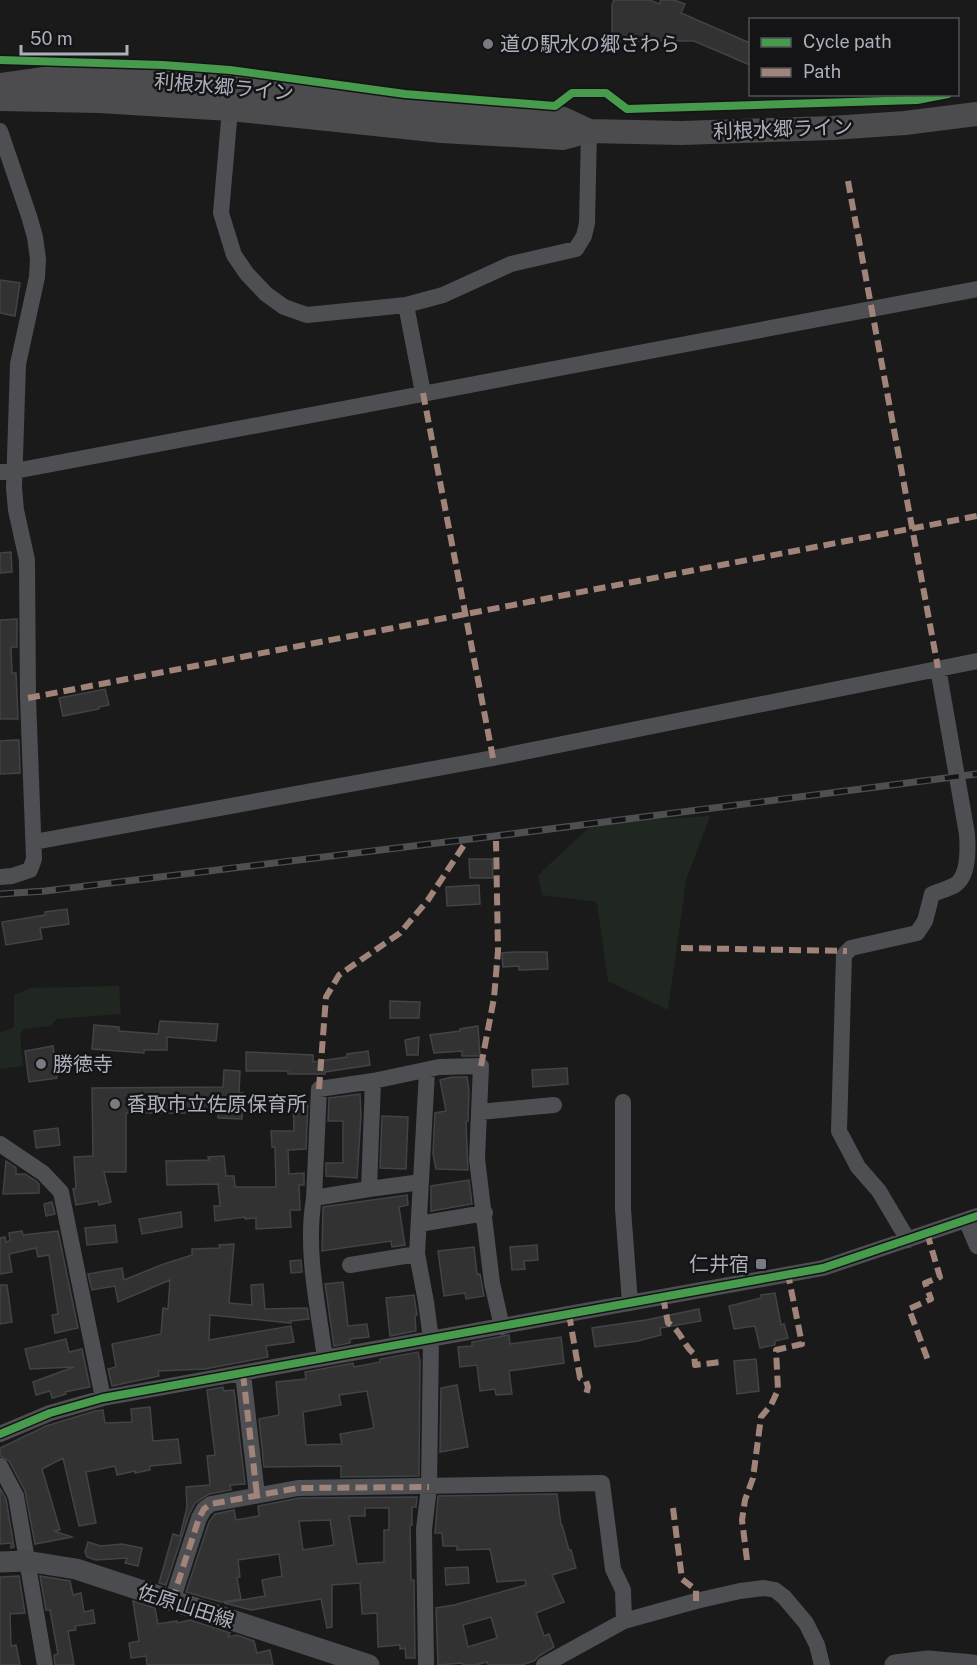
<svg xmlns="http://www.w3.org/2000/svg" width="977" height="1665" viewBox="0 0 977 1665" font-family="'Public Sans','Noto Sans JP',sans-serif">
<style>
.green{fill:#202721}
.building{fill:#323232;stroke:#424346;stroke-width:1.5;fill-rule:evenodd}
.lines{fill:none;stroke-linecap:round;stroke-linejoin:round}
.minor{stroke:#4e4f53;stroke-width:16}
.major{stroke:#4b4c4f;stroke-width:21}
.highway{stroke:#4c4c4f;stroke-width:24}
.rail-casing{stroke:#4e4f51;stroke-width:7}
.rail{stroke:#141416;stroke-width:4.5;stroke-dasharray:14;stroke-linecap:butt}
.quiet{stroke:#a18479;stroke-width:6;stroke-dasharray:12 6;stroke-linecap:butt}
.cycleway-casing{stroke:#141416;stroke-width:11}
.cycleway{stroke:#469c4c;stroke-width:8}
.poi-dot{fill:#787c82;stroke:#141416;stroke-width:2}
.labels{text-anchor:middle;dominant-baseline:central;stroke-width:5;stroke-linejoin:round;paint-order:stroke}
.poi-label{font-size:20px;fill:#abb0ba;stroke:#141416;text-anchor:start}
.street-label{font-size:20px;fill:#abb0ba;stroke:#141416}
</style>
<rect width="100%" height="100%" fill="#1a1a1a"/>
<!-- green -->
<path class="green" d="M710,816l-24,64 -18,130 -60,-29 -11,-79 -55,-7 -4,-20 56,-52z
M119,986l2,28 -64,5 -7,7 -26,3 -4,5 3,32 -23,3v-36l14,-6v-32l17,-7z"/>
<!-- building -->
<path class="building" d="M614,0h36l9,4 2,-4h13l11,4 -4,9 69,30v22l-56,-24h-82v-36z
M0,280l20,3 -5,33 -15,-3z
M11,552l1,20 -12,1v-20z
M17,619v28h-6l1,26h4l2,46h-18v-99z
M105,689l4,16 -10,2v2l-36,7 -4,-18z
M14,740h5l1,33 -20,1v-33z
M469,859h23l1,19h-23z
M479,885l1,19 -33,2 -1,-19z
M67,909l2,15 -29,4 2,11 -36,6 -4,-23 43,-7v-3z
M514,952h33l1,17 -29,1v-4l-16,1 -1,-14z
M390,1001l30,1 -1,16h-29z
M160,1021l58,3 -2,17 -49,-4v13h-23v3l-52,-4 2,-24 25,2v4l39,3z
M478,1026l2,30h-18v-5l-28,2 -4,-18 30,-4v-2z
M419,1037l-1,18h-11l-2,-15z
M53,1046l4,32 -28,4 -4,-31z
M368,1051l2,14 -45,7v2h-37v-3h-42v-19l67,3v7l34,-5v-3z
M567,1068l1,16 -35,3 -1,-17z
M224,1070l16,1 -1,22h4l-1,26 -24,-1v-5h-92v59h-22l7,30 -12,3 -1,-4 -22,4 -3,-16 3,-1 -2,-31 19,-1 -1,-68 131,-1z
M452,1077h15l2,13 -1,31 -2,1 2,48 -32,-1 -3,-15 2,-41 11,-2 -6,-31z
M360,1094l1,21 -4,63 -31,-2v-13h17v-42h-15l1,-23z
M293,1100h15l-2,49 -18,1 1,24 15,-1v12h-5l1,25h-10l1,17 -35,2v-11l-11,1v-2l-30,4 -1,-15h6l-2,-22 -51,1 -1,-24 43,-1 -1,-3 16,-1 2,20h8l1,11h41l-1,-40h-3l-1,-16h23z
M382,1116l26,1 -2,52 -26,-1z
M58,1128l2,17 -24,3 -2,-17z
M6,1161l10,7v6h9l11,7 3,3v9l-36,1z
M469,1180l3,24 -41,7v-25z
M407,1195l1,10 -9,2 6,38 -13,2 -1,-6 -69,10 1,-44z
M52,1202l3,12 -9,2 -2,-12z
M181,1212l1,15 -40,7 -3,-15z
M115,1225l2,17 -30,3 -2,-17z
M22,1231l1,4 35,-4 20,97 -23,5 -3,-18 6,-1 -9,-59 -11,2 -2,-9 -27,6 3,18 -12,2v-36l5,-1 1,5 4,-1 -1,-8z
M234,1244l-5,59 23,2 -1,-20 12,-1 2,25 42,-1 2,11 -19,2 1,2 -81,-8 -1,25 82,-14 3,16 -28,4 2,11 -63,12 -47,2 1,5 -47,10 -4,-17 8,-2 -4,-23 49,-10 2,-26 5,1 2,-29 -52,22 -3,-16 -23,4 -4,-16 34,-6 2,12 37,-15 31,-10v-6l28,-1 -1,-3z
M537,1245l1,15 -14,1 1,8 -13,1 -2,-23z
M474,1247l3,27h3l4,22 -18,3 -1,-6 -21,3 -6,-45z
M301,1260l1,12 -11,1 -1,-12z
M343,1282l5,44 19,-2 2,13 -19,2v4l-16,3 -9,-62z
M0,1285h7l5,37 -12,2z
M775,1293l6,32 3,-1 4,14 -13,3v4l-15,3 -5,-22 -21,3 -5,-23 32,-8v-3z
M414,1295l3,20 -2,1 1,15 -26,5 -4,-38z
M699,1309l2,12 -41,7 1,7 -23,6 -43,6 -3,-19 54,-8z
M509,1335l1,9 51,-7 3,26 -55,8 3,23 -16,1 -1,-6 -15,2 -3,-26 -17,2 -2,-20 14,-1v-4z
M66,1339l3,13 13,-3 8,38 -25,5 1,2 -14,4 -2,-7 -14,4 -3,-13 41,-15 -44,2 -5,-20z
M418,1352l2,9 -1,115 -78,1v-11l-77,1 -5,-48 20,-4 -3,-33 30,-3 -1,-7 48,-9 1,4 26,-5v-3zM367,1391l7,37 -34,6 2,10 -36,1 -3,-33 38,-7 -2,-10z
M756,1359l3,32 -22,3 -3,-33z
M457,1385l11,62 -28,5 1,-64z
M223,1387l1,4 10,-1 11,94 -15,1 1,5 -22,4 -14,9 -6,12 -23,70 -7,-2 14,-49 7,2 7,-29 -1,-20 24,-2 -3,-29 8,-1 -8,-65z
M150,1407l3,34 25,-2 3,24 -31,3v4l-15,3v-2l-18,4 -2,-9 -29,6 10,51 -17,3 -16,-68 -21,11 18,61 -6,1 18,6 -37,7 -10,-53 -16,-30 -9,-5v-8l46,-22 49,-15 8,-1 2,13 27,-1 -1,-13z
M0,1488l6,11 8,48 -3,1v-5l-11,1z
M557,1494l4,31h1l7,25h2l5,18 -24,7 12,27 -28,11 8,23 5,-2 5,13 -15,9 -5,5 -13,4h-33l-1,-3 -12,3h-12l-1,-2 -24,2 -2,-57 18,-3 72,-20 -1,-5 -28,2 -7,-33 -33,1v-4h-14l-1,-13h-7l3,-37zM491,1617l6,21 -29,9 -5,-22z
M417,1497l-1,10h-4v18h-2l1,55h3l1,78h-9l-1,-10 -5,1v-4l-22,2 -1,-34 -15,1 -2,-31 -28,2v42l-5,1 -6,-29 -70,11 -27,-7 41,-7 -3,-16 20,-4 -3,-22 -41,6 2,17 -3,1 4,21 -20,3 -35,-10 23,-70 6,-8 19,-4 2,10 23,-4 -1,-10 41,-8zM365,1508h24v22h-5v32l-27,2 -8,-48h16zM330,1520l4,25 -31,5 -4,-29z
M88,1542l13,4 21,-2 20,4 -4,18 -13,-3 2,-5 -31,2 -9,-3 -2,-5z
M468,1567l1,16 -23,2 -1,-17z
M19,1576l6,37 -15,1 1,32 5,-1 4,20h-20v-88z
M40,1576l30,5 3,14 8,-2 3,19 9,-2 2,13 -20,3 1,4 -8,1 6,34h-19l-1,-10 4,-1 -8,-44h-4z
M133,1601l22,7 3,16 19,-3v2l13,-3 40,13 -2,4 9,-2 17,6 3,12 13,-3 3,15h-126l-1,-9 -15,2 -2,-15 10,-2z"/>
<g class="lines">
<!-- minor -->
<path class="minor" d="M230,109l-9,104 13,42 13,19 19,20 18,13 23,8 99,-10 37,-10 68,-31 65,-15 8,-13 3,-13 2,-92
M0,131l29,85 6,21 3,22 -1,18 -19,87 -4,124 2,22 11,50 1,138 6,161 -4,11 -18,6 -12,1
M406,305l17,88
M0,472l15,-1 962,-182
M34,842l459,-84 484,-97
M623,1102v107l7,94
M479,1112l75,-7
M0,1144l43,29 18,19 42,206
M421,1182l-52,7 4,-108 66,-14 42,-1 -4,93 15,124 10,44
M369,1189l-55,9 5,-109 54,-8
M314,1198c-9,52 4,108 11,160
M966,1220l11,26
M419,1224l66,-11
M908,1240l-29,-49 -21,-24 -19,-36 5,-176 7,-7 66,-15 8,-12 7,-27c7,-3 16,-5 23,-9 14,-9 13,-36 12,-51l-29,-166
M350,1265l67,-11
M243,1374l14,121
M0,1434l50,-21 53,-15 720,-130 154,-52
M0,1466l16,30 29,169
M172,1601l27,-83 5,-9 7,-5 87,-16 304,-5 11,86 10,21 1,31
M426,1665l-2,-136 5,-42 2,-148 -5,-37 -9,-48 10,-183
M544,1665l80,-44 72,-20 44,-10 24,-3 11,2 9,7 22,26 11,22 5,20"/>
<!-- major -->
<path class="major" d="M0,1562l26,-1 50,8 293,96
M895,1665l33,-4 45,4"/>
<!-- highway -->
<path class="highway" d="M0,85l59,-8 51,1 124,9 209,22 120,10 26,12
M0,99l99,2 131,8 212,22 121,7 26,-7 92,2 151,-5 73,-5 72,-9"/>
<!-- rail casing -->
<g class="rail-casing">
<path id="rail" d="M0,894l45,-3 458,-56 474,-61"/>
</g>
<!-- rail -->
<use href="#rail" class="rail"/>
<!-- quiet -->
<path class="quiet" d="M848,181l90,487
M423,393l70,365
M28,698l949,-182
M681,948l166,3
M481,1066l13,-68 4,-47 -2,-110
M319,1089l7,-92 13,-22 61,-42 28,-33 36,-55
M927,1233l13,44 -15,6 6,16 -22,10 20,54
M663,1297l5,26c13,7 15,22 26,31l1,11 26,-3
M569,1314l11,64 6,3 2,6 -2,8
M243,1374l14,121
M673,1508l9,71 14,11v11
M747,1560l-5,-40 3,-20 8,-22 8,-61 10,-12 7,-15 -2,-40 26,-6 -14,-70
M172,1601l27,-83 5,-9 7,-5 87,-16 131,-1"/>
<!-- cycleway casing -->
<g class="cycleway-casing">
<path id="cycleway" d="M0,60l163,5 67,5 175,24 150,12 17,-13h34l21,16 290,-9 31,-6
M0,1434l50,-21 53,-15 720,-130 154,-52"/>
</g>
<!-- cycleway -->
<use href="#cycleway" class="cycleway"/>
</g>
<!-- markers -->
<g class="poi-dot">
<circle cx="488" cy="44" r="6"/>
<circle cx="41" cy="1064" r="6"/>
<circle cx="115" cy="1104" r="6"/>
<rect x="755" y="1258" width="12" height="12" rx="3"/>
</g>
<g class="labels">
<!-- poi labels -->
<g class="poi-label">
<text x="500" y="44">道の駅水の郷さわら</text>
<text x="53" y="1064">勝徳寺</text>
<text x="127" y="1104">香取市立佐原保育所</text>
<text x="749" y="1264" text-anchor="end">仁井宿</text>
</g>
<!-- street labels -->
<g class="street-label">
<text transform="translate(224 87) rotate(5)">利根水郷ライン</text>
<text transform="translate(783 129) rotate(-2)">利根水郷ライン</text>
<text transform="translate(186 1606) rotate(18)">佐原山田線</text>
</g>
</g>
<!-- legend -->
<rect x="749" y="18" width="210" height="78" fill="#141416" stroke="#505258" stroke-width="1.5"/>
<rect x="761" y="38" width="30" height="9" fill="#469c4c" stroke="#505258" stroke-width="1.5"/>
<text x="803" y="48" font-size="18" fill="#abb0ba">Cycle path</text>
<rect x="761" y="68" width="30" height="9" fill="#a18479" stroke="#505258" stroke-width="1.5"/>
<text x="803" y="78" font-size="18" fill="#abb0ba">Path</text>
<!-- scale -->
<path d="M21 45v9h106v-9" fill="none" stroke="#abb0ba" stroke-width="3"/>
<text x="30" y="45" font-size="18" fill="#abb0ba" stroke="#141416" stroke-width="4.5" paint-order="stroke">50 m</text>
</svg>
